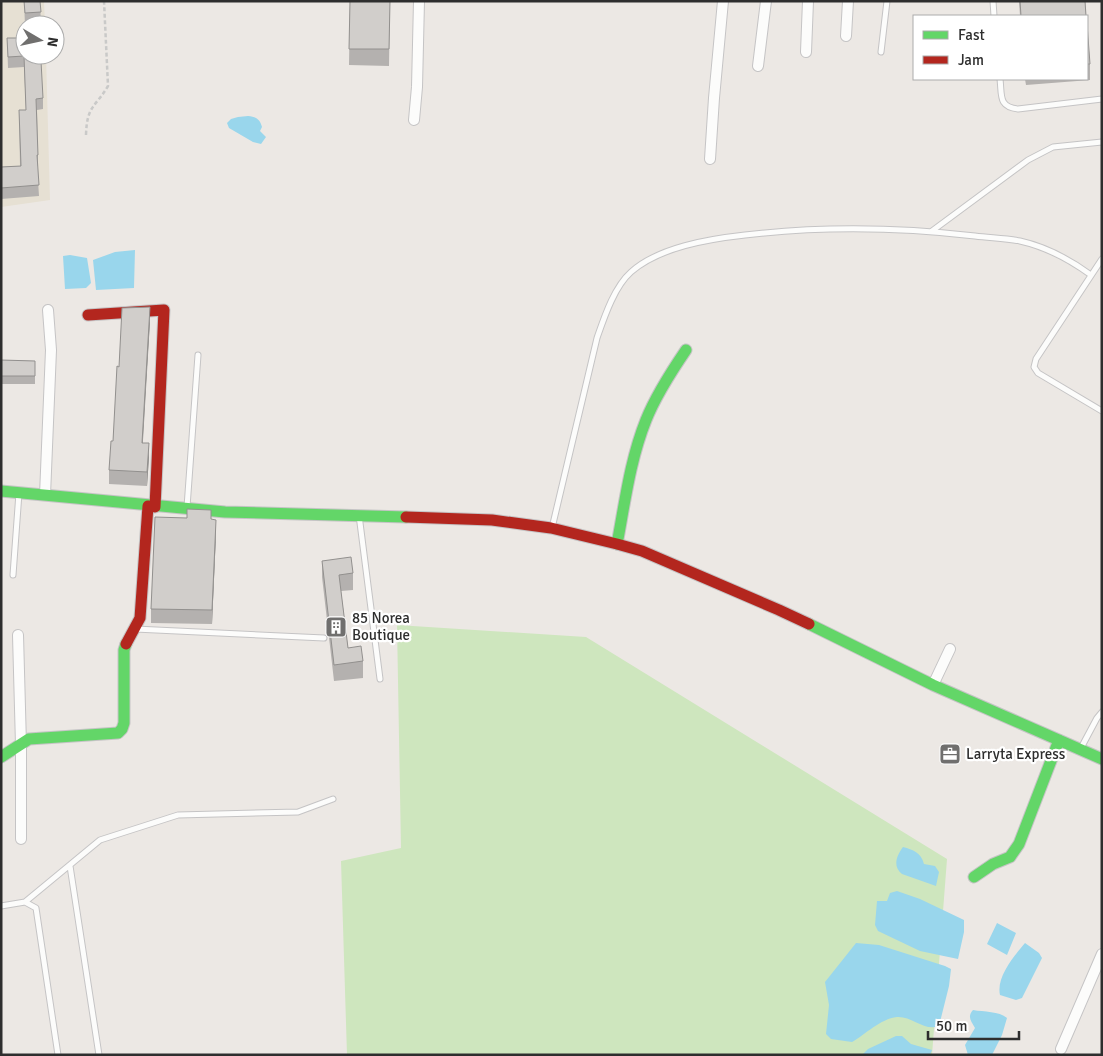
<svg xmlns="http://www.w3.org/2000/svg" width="1103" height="1056" viewBox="0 0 1103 1056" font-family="Signika,sans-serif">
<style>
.education{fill:#e6e0d3}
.green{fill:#cee6be}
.water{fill:#99d6ec}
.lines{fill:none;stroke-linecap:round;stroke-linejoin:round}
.lane-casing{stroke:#c5c4c5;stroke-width:7}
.street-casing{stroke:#c5c4c5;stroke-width:12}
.fast-casing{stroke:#c5c4c5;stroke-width:13}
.jam-casing{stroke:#c5c4c5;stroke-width:13}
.path{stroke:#c9c9c8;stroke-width:2.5;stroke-dasharray:4 2.5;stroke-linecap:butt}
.lane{stroke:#fcfcfb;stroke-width:5}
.street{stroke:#fcfcfb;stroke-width:10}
.fast{stroke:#63d668;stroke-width:11}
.jam{stroke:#b3261e;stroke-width:11}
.wall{fill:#b4b1af}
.shaded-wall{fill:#92908e}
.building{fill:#d1cecb;stroke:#92908e}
.labels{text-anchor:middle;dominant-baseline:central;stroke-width:4.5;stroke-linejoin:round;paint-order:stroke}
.poi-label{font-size:15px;fill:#2e2e2e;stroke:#fff;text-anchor:start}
</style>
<rect width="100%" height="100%" fill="#ece8e4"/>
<!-- education -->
<path class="education" d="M1,1h43l1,24h-20v30h21l4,145 -49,7z"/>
<!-- green -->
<path class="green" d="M397,625l189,12 361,222 -15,196h-585l-6,-194 60,-13z"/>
<!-- water -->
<path class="water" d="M248,116c8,1 12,3 14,11l-2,4 6,6 -5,7 -8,-2 -24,-14 -2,-5 4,-4 7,-2z
M135,250l-1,38 -38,2 -3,-30 22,-8z
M70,255l17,3 4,25 -5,5 -21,1 -2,-33z
M903,847c10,3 18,5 21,17l11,2 4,6 -3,14 -34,-12c-10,-8 -5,-19 1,-27z
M897,891l23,8 44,21v12l-6,27 -38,-8 -42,-20 -3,-6 2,-24h10l3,-8z
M997,923l19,10 -9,22 -20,-11z
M856,943l23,2 66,21 6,3 -2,17 -10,40c-14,6 -27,-10 -42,-9 -17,2 -31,17 -45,25l-21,-3 -5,-5 3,-29 -4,-23z
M1025,943l14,10 3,5 -20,40 -6,2 -16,-5c-4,-18 14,-39 25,-52z
M973,1010c11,2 26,1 34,8l-5,17 -10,20h-24l-3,-10 10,-17c-4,-7 -8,-11 -2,-18z
M896,1036h6l9,8 21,6 -2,5h-68l6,-6z"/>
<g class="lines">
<!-- lane casing -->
<g class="lane-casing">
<path id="lane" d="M993,1l1,15
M881,52l6,-51
M1000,79c2,16 -2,28 18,30l84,-10
M932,231l96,-71 25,-13 49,-5
M1102,259l-66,100 -2,8 4,6 64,38
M187,507l11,-152
M359,515l21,164
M552,528l45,-190c7,-20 17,-51 34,-66 28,-25 78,-33 114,-37 76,-9 153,-8 230,1 15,2 30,2 45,5 27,6 49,18 71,34
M13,575l6,-82
M135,629l189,9
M1081,748l16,-30 5,-6
M70,866l29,189
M25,902l75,-62 78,-25 120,-3 35,-13
M1,906l24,-4 11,6 22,147"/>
</g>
<!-- street casing -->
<g class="street-casing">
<path id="street" d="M846,36l2,-35
M806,52l2,-51
M758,66l8,-65
M414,120l3,-33 2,-86
M710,159l4,-61 9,-97
M45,495l6,-145 -3,-40
M18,635l3,110v94
M933,685l17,-36
M1061,1049l41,-95"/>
</g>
<!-- fast casing -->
<g class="fast-casing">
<path id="fast" d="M1,491l224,21 181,5
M617,544c8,-42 13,-84 29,-124 10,-25 25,-48 40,-70
M809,624l124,61 169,74
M1,757l28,-18 89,-6 4,-4 2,-6v-73l2,-6
M974,877l19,-13 17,-7 9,-13 40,-104"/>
</g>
<!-- jam casing -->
<g class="jam-casing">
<path id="jam" d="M88,315l76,-5 -9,197
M406,517l86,3 59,8 66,16 25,7 137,59 30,14
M126,644l14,-26 8,-112"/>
</g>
<!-- path -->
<path class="path" d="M86,135c1,-30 9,-27 22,-49l-4,-85"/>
<!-- lane -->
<use href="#lane" class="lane"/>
<!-- street -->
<use href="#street" class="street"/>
<!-- fast -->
<use href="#fast" class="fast"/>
<!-- jam -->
<use href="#jam" class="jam"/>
</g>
<!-- wall -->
<path class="wall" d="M24,1h16l1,24h-16z
M350,1h40l-1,65 -40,-1z
M1019,1h66l1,15h-66z
M1087,24l3,40v16l-64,5 -1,-6h62z
M7,38l29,23 7,37v11l-6,1 1,45v11h-1l2,30 -38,3v-32l19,-1 -1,-56h7l-2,-43 -16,1z
M150,321l-8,122 7,14 -2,29 -38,-2v-14l4,-29 6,-74z
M1,360l34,1v23h-34z
M211,519l5,15 -4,90 -61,-1v-14z
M322,561l31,12v17l-12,1 7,57 15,13v17l-29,3 -12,-104z"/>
<!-- shaded-wall -->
<path class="shaded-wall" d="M150,307v14l-8,136v-14z
M149,443v14l-2,29v-14z
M216,520v14l-4,90v-14z"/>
<!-- building -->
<path class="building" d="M24,1h16l1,11 -16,1z
M350,1h40l-1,48h-40z
M1020,1h65l1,15h-65z
M1087,24l3,40h-3z
M7,38h18v17h11v6h5l2,37 -7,1 2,56h-1l2,30 -38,3v-21l20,-1 -2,-56h7l-2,-54 -16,1z
M150,307l-8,136h7l-2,29 -38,-2 2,-29h2l4,-75 2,1 3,-59z
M1,360l34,1v15h-34z
M187,509l24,1v9l5,1 -4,90 -61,-1 4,-92 32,1z
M351,557l2,16 -14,2 9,73 13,-2 2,15 -29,4 -12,-104z"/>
<!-- icons -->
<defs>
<g id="building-square" transform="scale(1.125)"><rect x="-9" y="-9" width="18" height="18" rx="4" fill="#706f6e" stroke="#fff"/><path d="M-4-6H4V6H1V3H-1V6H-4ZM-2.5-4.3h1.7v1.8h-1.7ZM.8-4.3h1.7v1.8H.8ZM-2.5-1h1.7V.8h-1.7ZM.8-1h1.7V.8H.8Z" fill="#fff"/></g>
<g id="office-square" transform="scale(1.125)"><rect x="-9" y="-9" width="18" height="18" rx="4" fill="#706f6e" stroke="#fff"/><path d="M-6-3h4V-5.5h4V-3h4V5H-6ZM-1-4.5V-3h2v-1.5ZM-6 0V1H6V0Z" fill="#fff"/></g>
</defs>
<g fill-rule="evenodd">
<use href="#building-square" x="336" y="627"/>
<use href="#office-square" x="950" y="754"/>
</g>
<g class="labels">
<!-- poi labels -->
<g class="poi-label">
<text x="352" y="618">85 Norea<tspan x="352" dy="17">Boutique</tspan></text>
<text x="966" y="754">Larryta Express</text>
</g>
</g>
<!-- border -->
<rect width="1103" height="1056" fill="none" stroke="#2e2e2e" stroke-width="5"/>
<!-- legend -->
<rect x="913" y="15" width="175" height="65" fill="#ffffff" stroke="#ababab"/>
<rect x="923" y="31" width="25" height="8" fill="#63d668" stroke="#ababab"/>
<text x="958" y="40" font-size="15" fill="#2e2e2e">Fast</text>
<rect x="923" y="56" width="25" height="8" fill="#b3261e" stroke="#ababab"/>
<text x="958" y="65" font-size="15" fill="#2e2e2e">Jam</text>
<!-- north arrow -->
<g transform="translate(40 40) rotate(99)"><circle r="24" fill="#ffffff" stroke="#ababab"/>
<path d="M0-4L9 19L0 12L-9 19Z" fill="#706f6e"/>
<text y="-8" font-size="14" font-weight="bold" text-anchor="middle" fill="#2e2e2e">N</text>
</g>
<!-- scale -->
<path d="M928 1031v8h91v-8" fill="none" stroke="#2e2e2e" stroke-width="2.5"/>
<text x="936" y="1031" font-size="15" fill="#2e2e2e" stroke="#ffffff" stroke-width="4" paint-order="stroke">50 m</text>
</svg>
